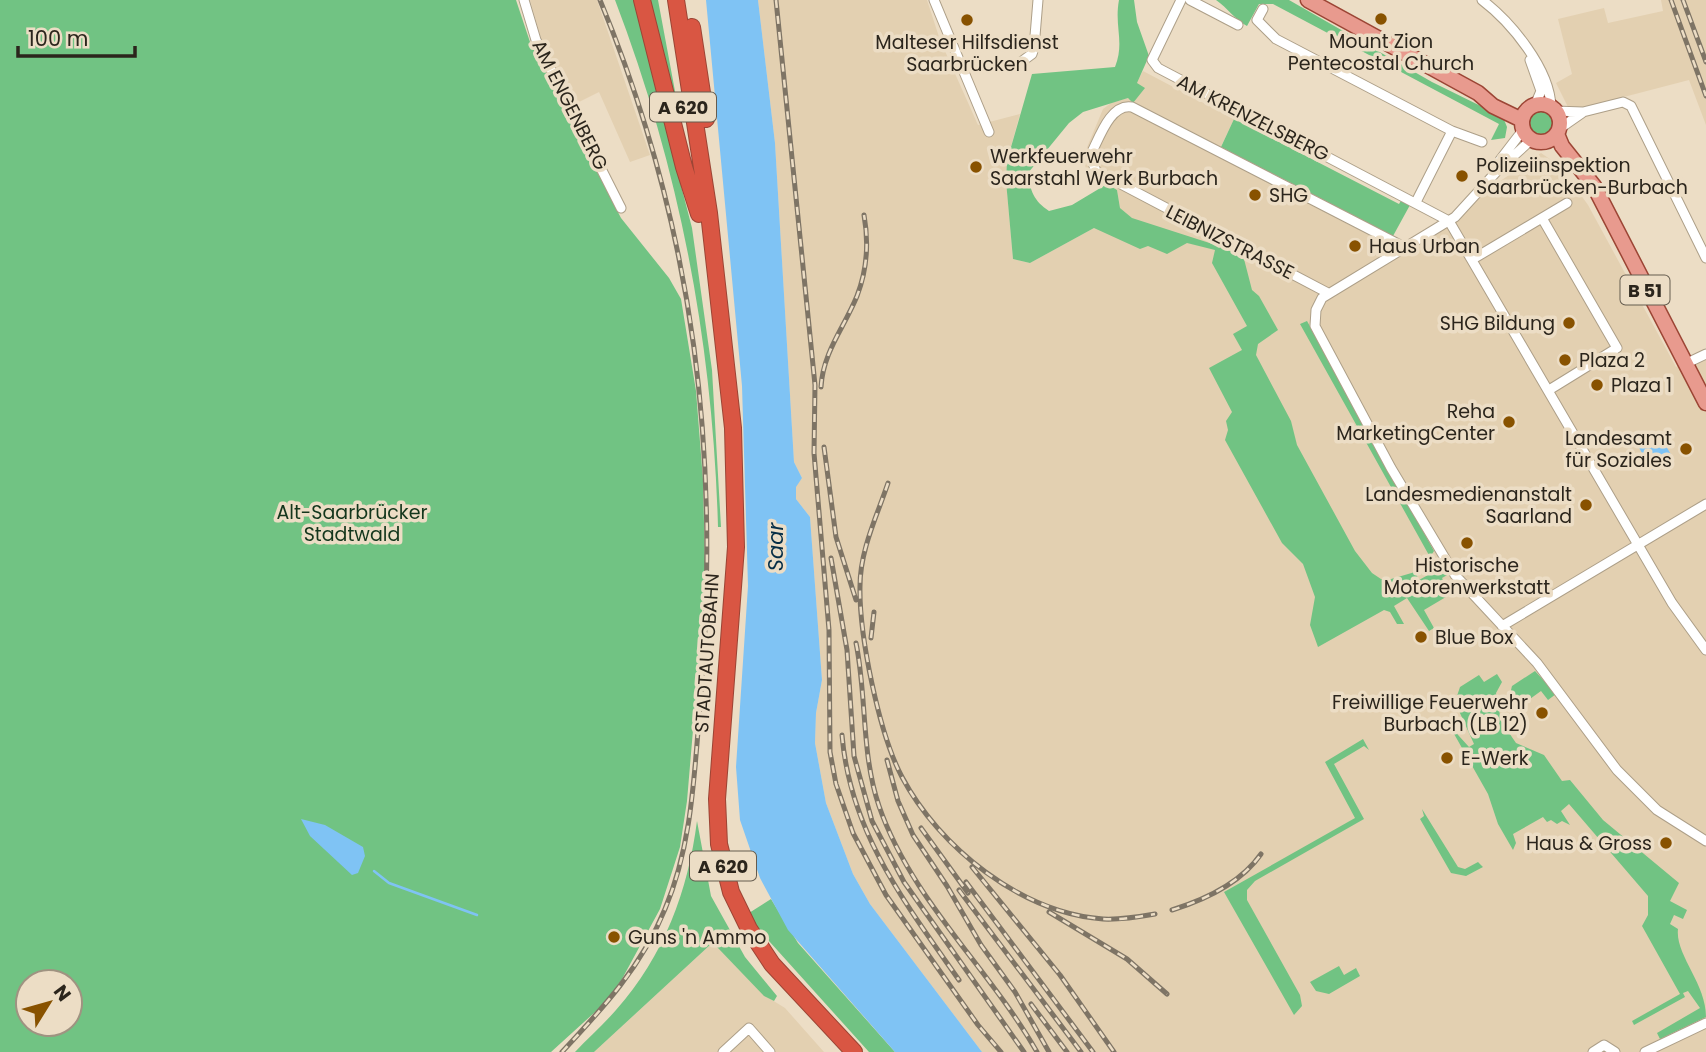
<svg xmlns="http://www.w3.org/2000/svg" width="1706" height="1052" viewBox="0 0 1706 1052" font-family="Poppins,sans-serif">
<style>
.built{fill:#e3d0b1}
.green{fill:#71c383;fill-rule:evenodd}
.water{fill:#7fc3f4}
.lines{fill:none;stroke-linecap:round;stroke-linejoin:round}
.stream{stroke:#7fc3f4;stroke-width:2.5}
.minor-casing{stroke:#ad9f88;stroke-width:11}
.primary-casing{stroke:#9c4535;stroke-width:17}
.motorway-casing{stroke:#9c4535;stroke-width:18}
.minor{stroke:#fff;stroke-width:9}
.primary{stroke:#e89a8e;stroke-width:14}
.motorway{stroke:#d95643;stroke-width:16}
.rail-casing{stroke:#7e7465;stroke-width:5}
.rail{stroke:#ecddc5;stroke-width:2.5;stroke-dasharray:8;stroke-linecap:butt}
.poi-dot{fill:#885200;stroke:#ecddc5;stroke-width:2.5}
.labels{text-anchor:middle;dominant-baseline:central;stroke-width:7;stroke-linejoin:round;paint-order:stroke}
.shield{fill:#ecddc5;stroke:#655c4f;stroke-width:2}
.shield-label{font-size:18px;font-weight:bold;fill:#2b251c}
.poi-label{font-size:19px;fill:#2b251c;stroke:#ecddc5;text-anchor:start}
.street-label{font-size:19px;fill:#2b251c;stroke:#ecddc5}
.park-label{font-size:19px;fill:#13361c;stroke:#ecddc5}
.water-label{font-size:21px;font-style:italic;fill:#062e46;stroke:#ecddc5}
</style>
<rect width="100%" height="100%" fill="#ecddc5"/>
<!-- built -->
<path class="built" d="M530,0h67l53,155 -20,7 -31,-70 -24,12 -34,-66z
M758,0h169l13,40 38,85 42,-11 -13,47 -1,20 7,78 17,4 64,-35 37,-10 -11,-10 -3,-18 -31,-21 -3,-12 20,-48 8,-6 17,-5 15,-27 91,48 -17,36 182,96 142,-98 19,13 28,39 88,162 30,-14v699h-724l-112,-148 -17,-30 -27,-71 -11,-60 1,-30 6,-33 -12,-163 -14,-18 -1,-12 7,-9 -8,-16 -19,-319z
M1661,0h45v125l-17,-45 -119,31 -14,-28 16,-9 -14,-55 46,-11 4,15 55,-12z
M710,945l7,2 47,48 21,13 39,44h-230z"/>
<!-- green -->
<path class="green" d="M0,0h516l14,42 91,176 48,60 12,21 15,92 7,89 2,85 -6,94 -12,142 -7,46 -20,62 -38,70 -17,24 -54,49h-551zM28,982h42v42h-42z
M615,0h22l15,73 40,155 20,142 9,157h-3c-5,-182 -38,-357 -103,-527z
M647,0h11l22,118h-3z
M1119,0h15l3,22 12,34 -12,27 8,5 -12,15 -5,-5 -45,14 -14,11 -41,50c2,18 6,28 21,38l23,-6 35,-21 10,6 3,18 12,10 93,30 19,11 8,31 7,6 19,34 -20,14 -2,11 35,66 6,24 58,106 17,22 9,6h10l24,-7 4,8 18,-10 -1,-7 6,2 7,9 -7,4 9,16 -27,16 10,18 -5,3 -22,-33 -13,8 10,18h-7l-7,-12 -6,-2 -66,37 -8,-22 5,-28 -12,-33 -21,-21 -57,-103 3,-10 -2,-9 6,-9 -23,-44 33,-18 -9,-16 14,-8 -35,-63 3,-13 -28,-7 -20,11 -19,-8 -8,3 -46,-21 -64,35 -17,-4 -7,-78 1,-20 25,-87 83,-7c10,-25 -1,-40 4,-67z
M1216,0h73l143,82 71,35 4,10 -2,11 -14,2 8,-16 -226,-120h-14l-12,22c-13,-7 -19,-18 -31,-26z
M1526 123a15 15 0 1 1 30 0a15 15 0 1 1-30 0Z
M1234,119l165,85 3,-5 8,6 -17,31 -172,-89z
M1307,321l127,230 -4,6 -130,-233z
M1535,671l21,23 -8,6 -7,-9 -22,16 -8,-17 1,-4z
M1497,674l5,8 -6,11 5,28 15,22 28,12 18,26 8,-1 33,40 76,63 -9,18 17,9 -4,9 -9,-4 -4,9 8,5c-3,26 28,54 28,88l-46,22 -3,-6 43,-25 -12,-17 -5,2 2,4 -51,28 -2,-4 48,-27 -38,-68 6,-11v-19l-79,-92 -8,7 9,14 -8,-4 -5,3 -6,-4 -4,2 -4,-5 -30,17 3,9 -3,7 -15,-26 -10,-30 -39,-69 20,22 5,-3 -19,-42 5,-15 19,-12 5,7z
M1363,739l6,11 -5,-4 -30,18 30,55 -109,62 -8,9v10l53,95 2,11 -8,9 -70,-123 131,-74 -30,-56z
M1422,809l36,58 7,2 13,-7 5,5 -17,9 -15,-3 -31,-54 4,-3z
M697,821l14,75 34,61 32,39 -3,5 -10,-5 -47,-49 -7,-2 -116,107h-19c13,-14 28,-27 41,-42 48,-54 72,-119 81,-189z
M771,899l27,44 97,109h-26l-109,-121 -11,-18z
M1339,966l5,9 12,-7 4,8 -31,18 -13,-3 -6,-9z"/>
<!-- water -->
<path class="water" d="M706,0h52l17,143 19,319 8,16 -6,9v12l14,18 12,163 -6,33 -1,30 11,60 27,71 17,30 112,148h-87l-107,-122 -28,-52 -20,-58 -4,-53 12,-181 -6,-200z
M1659,434l14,24 -21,12 -14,-24z
M301,819l24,6 38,22 2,9 -7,17 -6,2 -42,-39z"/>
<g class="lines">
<!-- stream -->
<path class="stream" d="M374,871l15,12 88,32"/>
<!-- minor casing -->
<g class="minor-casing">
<path id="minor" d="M524,0l12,40 85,168
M934,0l55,132
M1181,0l-29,60 6,8 291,153 223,382 34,47
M1190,0l48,25
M1482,0c29,22 68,69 69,107
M1263,9l-6,11 19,19 176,92 30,11
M1530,60l11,31 -6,14
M1021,62l11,-8 2,-6 4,-48
M1555,111l28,1 40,-10 8,4 75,152
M1559,129l23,-16
M1531,140l-33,30 -43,47 -133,81 -6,12 -1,16 76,142 64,107 82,88 80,107 40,40 49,31
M1498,170l2,-10 23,-30
M1416,202l36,-71
M1542,218l75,130 -68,42
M1473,259l94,-56
M1328,293l-232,-122 -6,-15c9,-17 20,-53 42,-49l272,140
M1685,364l21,-10
M1502,626l204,-122
M723,1052l26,-24 21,24
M1593,1052l11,-7 11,7
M1645,1052l61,-29"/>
</g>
<!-- primary casing -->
<g class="primary-casing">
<path id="primary" d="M1308,0l170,93 15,13 29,14
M1522 123a19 19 0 1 1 38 0a19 19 0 1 1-38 0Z
M1557,134l5,12 32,40 112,217"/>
</g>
<!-- motorway casing -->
<g class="motorway-casing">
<path id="motorway" d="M642,0l42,167 15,47
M676,0l33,213 24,215 3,119 -19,252 2,45 12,48 18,37 23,35 82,88
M692,27l14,92"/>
</g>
<!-- minor -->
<use href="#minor" class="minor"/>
<!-- primary -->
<use href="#primary" class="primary"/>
<!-- motorway -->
<use href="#motorway" class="motorway"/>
<!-- rail casing -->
<g class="rail-casing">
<path id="rail" d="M776,0l39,385 -1,68 15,177 1,122 6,32 17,49 33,62 92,130 23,27
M1671,0l35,96
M1683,0l23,62
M821,387c2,-35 23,-59 36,-91 10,-26 12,-53 7,-81
M824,447l12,90 20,63
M888,483c-11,33 -28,67 -28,103 -1,49 19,148 42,191 37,70 119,136 201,142 18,1 35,-2 52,-5
M831,558l16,92 7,106 18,65 32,61 120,170
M871,638l3,-26
M856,643c11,54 5,110 23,163 32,93 110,162 158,246
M842,735c8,97 63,168 117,245
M887,760l11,41 15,34 34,51 34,59 34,47 34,60
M921,828l47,65
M972,867l88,108 54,77
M966,882l127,170
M959,890l122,162
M1172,910c32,-10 69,-27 89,-56
M1049,912l78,47 40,35
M1031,1004l36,48
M562,1052c41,-44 80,-86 103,-143 27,-64 29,-133 35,-202 21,-249 -4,-475 -100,-707"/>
</g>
<!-- rail -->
<use href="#rail" class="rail"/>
</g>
<!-- markers -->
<g class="poi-dot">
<circle cx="1381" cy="19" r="7"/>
<circle cx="967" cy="20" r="7"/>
<circle cx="976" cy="167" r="7"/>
<circle cx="1462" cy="176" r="7"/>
<circle cx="1255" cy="195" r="7"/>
<circle cx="1355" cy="246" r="7"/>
<circle cx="1569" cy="323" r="7"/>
<circle cx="1565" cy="360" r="7"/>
<circle cx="1597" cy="385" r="7"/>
<circle cx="1509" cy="422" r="7"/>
<circle cx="1686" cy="449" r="7"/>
<circle cx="1586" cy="505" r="7"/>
<circle cx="1467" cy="543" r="7"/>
<circle cx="1421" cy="637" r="7"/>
<circle cx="1542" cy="713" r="7"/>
<circle cx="1447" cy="758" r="7"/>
<circle cx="1666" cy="843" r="7"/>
<circle cx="614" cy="937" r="7"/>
</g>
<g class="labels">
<!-- shield labels -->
<g class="shield">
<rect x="650" y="92.5" width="66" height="29" rx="5"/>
<rect x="1620.5" y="275.5" width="49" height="29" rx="5"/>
<rect x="690" y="851.5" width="66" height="29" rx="5"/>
</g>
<g class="shield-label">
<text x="683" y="107">A 620</text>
<text x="1645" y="290">B 51</text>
<text x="723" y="866">A 620</text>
</g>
<!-- poi labels -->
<g class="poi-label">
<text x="1381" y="41" text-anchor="middle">Mount Zion<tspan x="1381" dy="22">Pentecostal Church</tspan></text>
<text x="967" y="42" text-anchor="middle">Malteser Hilfsdienst<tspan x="967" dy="22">Saarbrücken</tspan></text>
<text x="990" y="156">Werkfeuerwehr<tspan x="990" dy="22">Saarstahl Werk Burbach</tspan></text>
<text x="1476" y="165">Polizeiinspektion<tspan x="1476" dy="22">Saarbrücken-Burbach</tspan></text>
<text x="1269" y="195">SHG</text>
<text x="1369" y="246">Haus Urban</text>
<text x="1555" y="323" text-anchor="end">SHG Bildung</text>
<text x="1579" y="360">Plaza 2</text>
<text x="1611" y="385">Plaza 1</text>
<text x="1495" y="411" text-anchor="end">Reha<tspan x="1495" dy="22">MarketingCenter</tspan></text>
<text x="1672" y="438" text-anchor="end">Landesamt<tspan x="1672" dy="22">für Soziales</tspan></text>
<text x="1572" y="494" text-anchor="end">Landesmedienanstalt<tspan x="1572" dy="22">Saarland</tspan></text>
<text x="1467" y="565" text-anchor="middle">Historische<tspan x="1467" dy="22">Motorenwerkstatt</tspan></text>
<text x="1435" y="637">Blue Box</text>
<text x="1528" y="702" text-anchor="end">Freiwillige Feuerwehr<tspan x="1528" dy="22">Burbach (LB 12)</tspan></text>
<text x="1461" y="758">E-Werk</text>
<text x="1652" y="843" text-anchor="end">Haus &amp; Gross</text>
<text x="628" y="937">Guns 'n Ammo</text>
</g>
<!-- street labels -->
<g class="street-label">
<text transform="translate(570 105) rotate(63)">AM ENGENBERG</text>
<text transform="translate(1253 118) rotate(27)">AM KRENZELSBERG</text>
<text transform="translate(1230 242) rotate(27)">LEIBNIZSTRASSE</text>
<text transform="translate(707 653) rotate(-86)">STADTAUTOBAHN</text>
</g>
<!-- park labels -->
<g class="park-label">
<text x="352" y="512">Alt-Saarbrücker<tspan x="352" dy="22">Stadtwald</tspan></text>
</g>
<!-- water labels -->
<g class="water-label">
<text transform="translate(775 547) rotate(-90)">Saar</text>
</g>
</g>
<!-- north arrow -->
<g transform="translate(49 1003) rotate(53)"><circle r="33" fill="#ecddc5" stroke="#9f9381" stroke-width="2"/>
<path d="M0-5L12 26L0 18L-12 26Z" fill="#885200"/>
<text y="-10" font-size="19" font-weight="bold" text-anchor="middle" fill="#2b251c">N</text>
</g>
<!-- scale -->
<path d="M18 46v10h117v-10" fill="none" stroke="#2b251c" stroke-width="3.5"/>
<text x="28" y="46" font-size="21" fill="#2b251c" stroke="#ecddc5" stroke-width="5" paint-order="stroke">100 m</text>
</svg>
